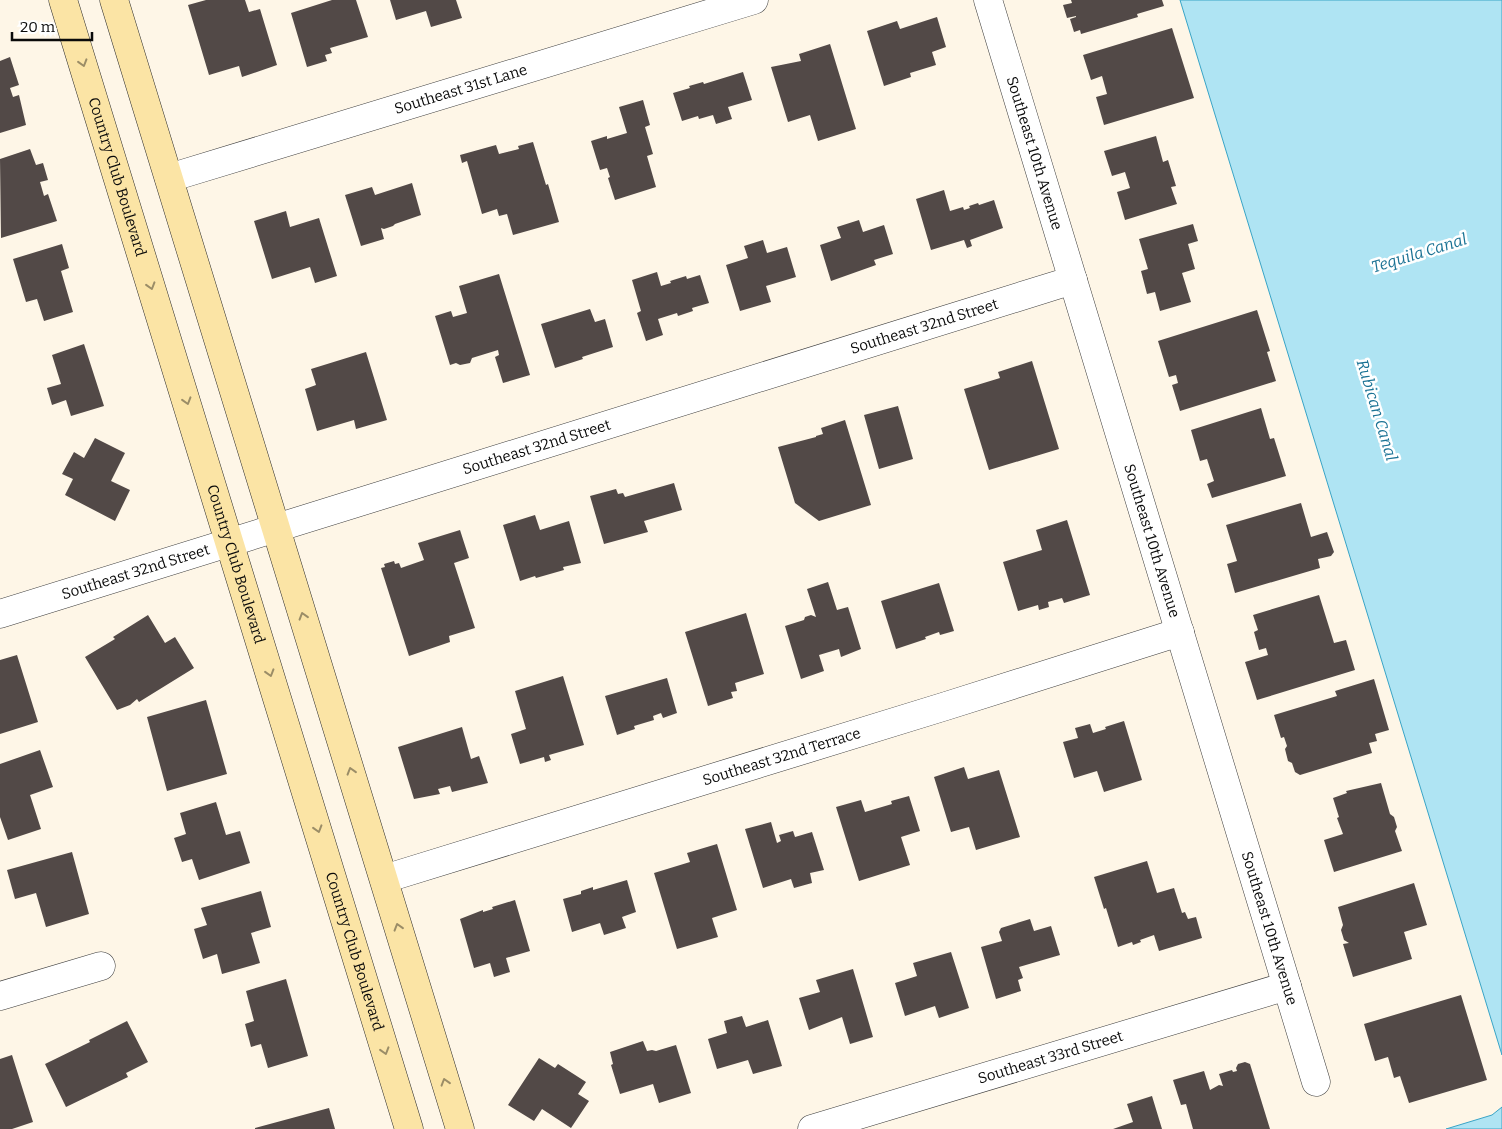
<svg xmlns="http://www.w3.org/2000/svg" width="1502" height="1129" viewBox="0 0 1502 1129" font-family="Bitter,serif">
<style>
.water{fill:#afe4f3;stroke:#39a4c6}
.building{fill:#524947}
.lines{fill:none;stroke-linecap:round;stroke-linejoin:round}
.minor-casing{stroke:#3d3d3d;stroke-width:29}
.secondary-casing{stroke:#2c2c2c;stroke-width:29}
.minor{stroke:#fff;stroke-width:28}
.secondary{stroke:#fbe4a5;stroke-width:28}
.oneway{stroke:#9b8d67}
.labels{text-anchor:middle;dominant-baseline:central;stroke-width:5;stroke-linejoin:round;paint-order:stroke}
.street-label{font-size:15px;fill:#0a0a0a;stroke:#fff}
.water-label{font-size:16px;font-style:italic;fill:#1a7294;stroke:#fff}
</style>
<rect width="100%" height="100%" fill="#fef6e7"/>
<!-- water -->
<path class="water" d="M1180,0h322v1055z
M1502,1107v22h-56l46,-14z"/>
<!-- building -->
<path class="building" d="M206,0h39l4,12 11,-3 17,56 -35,12 -3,-11 -30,9 -21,-70z
M332,0h24l12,37 -38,11 2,5 -7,2 2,6 -20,6 -16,-54z
M390,0h66l6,18 -31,9 -5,-16 -30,9z
M1071,0h91l2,6 -27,8 1,3 -57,17 -1,-4 -6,2 -4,-13 6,-2v-1l-9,2 -4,-13 9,-2z
M937,17l9,30 -14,5 4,13 -26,8 1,4 -27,9 -17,-55 30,-10 3,8z
M1172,28l22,70 -90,27 -8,-28 11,-3 -5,-18 -11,4 -8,-25z
M830,44l26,85 -38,12 -8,-26 -22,7 -17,-55 30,-6 -2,-7z
M10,57l9,28 -9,3 3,9 6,-2 7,30 -26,8v-72z
M743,72l9,28 -24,7 4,12 -16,5 -3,-9 -14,4 -1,-3 -16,5 -9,-28 17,-5 -1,-2 14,-4 1,2z
M643,100l7,25 -5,2 8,27 -6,2 9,31 -41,13 -7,-22 2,-1 -3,-9 -7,2 -9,-29 16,-5v3l20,-6 -8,-26z
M1156,136l7,26 5,-2 8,26 -5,1 6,17 -52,16 -8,-28 13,-4 -5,-16 -13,4 -8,-25z
M533,142l13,43 2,-1 11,38 -46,13 -6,-21 -8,2 -2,-7 -15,5 -15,-53 -5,2 -2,-8 36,-10 3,9 20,-5 -1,-3z
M30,149l6,16 7,-2 5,17 -8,2 4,14 4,-2 9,27 -56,17 -1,-79z
M412,183l9,32 -26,9 -2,2 -9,3 -3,-1 3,11 -23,7 -16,-51 27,-8 3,8z
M944,190l6,21 13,-4 1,3 6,-2 -1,-2 9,-3 1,2 15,-5 9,28 -33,12 2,6 -5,2 -3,-8 -33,10 -15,-51z
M286,211l4,16 29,-9 18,58 -22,7 -5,-16 -38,12 -18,-58z
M859,220l4,12 21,-7 9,29 -19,6 2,5 -45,16 -11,-36 21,-7 -4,-11z
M1193,224l5,17 -10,3 7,25 -13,4 9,29 -31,9 -5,-19 -8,2 -6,-23 7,-2 -9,-30z
M763,240l4,13 20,-6 9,30 -30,9 5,16 -31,9 -14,-46 22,-7 -4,-12z
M62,244l7,24 -8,3 12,41 -29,9 -7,-22 -11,3 -13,-43z
M657,272l4,14 10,-3 -1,-2 16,-5 1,3 13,-4 9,28 -17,5 1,3 -15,5 -1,-3 -19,6 5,16 -17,6 -9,-28 4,-2 -9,-31z
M499,274l31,101 -27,8 -8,-26 4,-2 -1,-5 -26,8 -2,5 -10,2 -4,-2 -6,2 -15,-49 16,-5 2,6 14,-4 -8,-27z
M590,309l5,13 10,-3 8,28 -31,10 1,2 -28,9 -14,-44z
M1257,310l13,41 -3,1 9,29 -96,30 -8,-26 6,-2 -2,-8 -7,2 -11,-36z
M84,344l20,62 -33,10 -5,-16 -14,5 -5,-17 14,-4 -9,-29z
M366,352l21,68 -31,9 -2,-9 -37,11 -12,-42 11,-4 -5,-16z
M1032,361l27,88 -70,21 -25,-81 36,-11 -2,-6z
M898,406l15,53 -34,10 -15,-54z
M1261,408l9,31 4,-1 12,38 -74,22 -5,-14 7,-3 -7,-22 -7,2 -9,-31z
M845,420l26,85 -52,16 -24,-18 -17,-56 38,-10v-1l7,-2 -2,-6z
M95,438l30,15 -14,28 19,9 -15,31 -50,-26 8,-16 -11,-5 12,-22 10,6z
M674,483l8,27 -38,11 4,11 -44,12 -14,-48 26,-7 2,5 5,-1 2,4z
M1301,503l10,34 16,-5 7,20 -3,4 -13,3 2,9 -85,25 -8,-29 10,-3 -11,-36z
M535,515l5,15 29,-9 12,42 -18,4 1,3 -28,8 -1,-2 -15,5 -17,-56z
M1067,520l23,75 -26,8 -2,-5 -14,4 1,5 -10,3 -1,-5 -20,6 -15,-49 39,-12 -6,-20z
M460,530l9,28 -15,5 21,65 -26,8 1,6 -41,14 -28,-88 4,-1 -1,-3 10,-3 1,3 4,-1 2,5 23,-8 -6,-17z
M828,582l9,28 11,-3 13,42 -20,8 -2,-8 -20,6 5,16 -23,8 -16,-53 19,-6 1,-3 6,-2 5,2 -9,-28z
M939,583l15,48 -14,4 -1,-3 -14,5 1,2 -30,10 -15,-48z
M1319,595l15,48 12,-3 9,30 -98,30 -12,-38 23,-7 -2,-7 -7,2 -5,-18 4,-2 -5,-15z
M746,613l18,61 -29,9 2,8 -6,1 2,6 -25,8 -23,-74z
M148,615l17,28 10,-6 19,31 -55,34 -2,-3 -7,6 -13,5 -32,-53 30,-18 -2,-2z
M17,655l21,67 -38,12v-74z
M563,676l21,69 -35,10 2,5 -6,2 -1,-5 -24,7 -9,-30 15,-5 -11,-38z
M667,678l10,35 -14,5 -2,-5 -8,3 1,4 -20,6 1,3 -18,6 -12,-39z
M1374,679l15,51 -14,4 2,7 -8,2 3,10 -72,22 -5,-3 -3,-9 -4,-2 -3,-12 2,-3 -3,-9 -3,1 -7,-23 63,-19 -2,-5z
M206,700l21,74 -60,17 -20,-74z
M1124,721l18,59 -38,12 -7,-21 -23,7 -11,-36 15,-4 -3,-10 15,-4 3,9 13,-4 -1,-2z
M462,727l9,32 8,-3 9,27 -36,9 -2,-6 -12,3 2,5 -26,5 -16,-52z
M40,750l13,37 -23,8 11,34 -33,11 -8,-23v-53z
M964,767l4,12 31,-9 21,67 -44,13 -7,-23 -18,5 -17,-55z
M1381,783l9,31 4,3 3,10 -2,4 7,20 -68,21 -10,-32 19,-6 -6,-16 2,-1 -6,-19 14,-5 -1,-2z
M909,796l11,35 -19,6 9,28 -51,16 -23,-74 25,-7 4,12 27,-8 -1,-3z
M216,802l10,33 14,-4 10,32 -51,17 -7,-21 -10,3 -8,-24 12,-4 -6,-21z
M771,822l6,21 4,-2 -2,-6 14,-4 2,6 17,-5 12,38 -14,3 2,10 -18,5 -3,-9 -28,9 -18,-59z
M717,844l20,66 -25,8 6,19 -41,12 -23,-76 36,-11 -3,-9z
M72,852l17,62 -43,13 -10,-34 -21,6 -8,-29z
M1147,861l10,32 17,-5 8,25 3,-1 3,7 8,-2 6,21 -43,13 -5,-16 -14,5 1,2 -8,3 -1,-3 -14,5 -12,-39 -2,1 -10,-32z
M627,880l9,32 -14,5 4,11 -22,7 -4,-12 -28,9 -9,-33 18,-5v-3l12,-4v3z
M1414,883l13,42 -23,7 8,27 -59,18 -10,-33 6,-1 -5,-3 -3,-10 2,-5 -5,-18z
M261,891l10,36 -20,6 9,30 -38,11 -5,-20 -14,5 -9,-30 13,-4 -6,-17z
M515,900l15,51 -24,7 4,14 -16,5 -4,-14 -16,5 -14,-49 23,-9v2l10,-3 -1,-2z
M1030,919l4,12 17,-5 9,29 -41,12 4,11 -5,2 3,11 -25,8 -15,-52 21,-6 -3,-9 2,-4z
M951,952l18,56 -30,10 -4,-12 -30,10 -10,-33 22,-7 -4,-13z
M853,969l20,68 -23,7 -8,-27 -33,13 -10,-32 21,-6 -4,-12z
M286,979l22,77 -40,12 -7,-24 -10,3 -6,-23 9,-3 -8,-30z
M1461,995l26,85 -78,23 -9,-27 -6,2 -6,-21 -13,4 -11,-37z
M742,1016l4,11 22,-7 14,46 -29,8 -5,-14 -31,9 -9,-30 19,-6 -3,-12z
M127,1021l21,41 -22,11 2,4 -62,30 -21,-43 45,-22 -1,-2z
M643,1041l4,10 5,-1 4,1 20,-6 15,48 -32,10 -6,-19 -33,10 -9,-29 2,-1 -3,-12z
M12,1055l21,67 -21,7h-12v-70z
M539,1058l16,10 3,-4 28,18 -8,12 11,7 -18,27 -29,-19 -8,12 -26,-16z
M1245,1062l5,2 20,65h-77l-7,-25 -5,1 -8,-25 31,-9 6,19 9,-5 4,1 -4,-12 13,-4 1,2 4,-1 -1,-3 2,-4z
M1152,1096l10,33h-49l20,-7 -6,-18z
M329,1108l6,21h-80v-1z"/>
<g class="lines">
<!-- minor casing -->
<g class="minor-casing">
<g id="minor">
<path id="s1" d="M988,0l328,1082"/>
<path id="s2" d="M169,178l585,-178"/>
<path id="s3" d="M0,614l1073,-334"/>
<path id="s4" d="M384,879l562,-173 234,-74"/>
<path d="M0,996l101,-30"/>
<path id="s5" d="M812,1129l475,-143"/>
</g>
</g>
<!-- secondary casing -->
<g class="secondary-casing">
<g id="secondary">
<path id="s6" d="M63,0l346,1129"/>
<path d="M114,0l346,1129"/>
</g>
</g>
<!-- minor -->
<use href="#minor" class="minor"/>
<!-- secondary -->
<use href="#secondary" class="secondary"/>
</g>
<!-- one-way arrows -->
<defs><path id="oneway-chevron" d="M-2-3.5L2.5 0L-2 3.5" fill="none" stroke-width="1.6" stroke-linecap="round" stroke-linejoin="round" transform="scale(1.25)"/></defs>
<g class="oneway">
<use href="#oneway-chevron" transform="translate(83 63) rotate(73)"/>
<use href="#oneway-chevron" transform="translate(151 286) rotate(73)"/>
<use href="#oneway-chevron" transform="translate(187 401) rotate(73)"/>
<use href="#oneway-chevron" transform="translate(303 616) rotate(-107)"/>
<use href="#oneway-chevron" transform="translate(270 673) rotate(73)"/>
<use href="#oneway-chevron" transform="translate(351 771) rotate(-107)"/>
<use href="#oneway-chevron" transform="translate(318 829) rotate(73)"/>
<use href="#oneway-chevron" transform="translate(398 927) rotate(-107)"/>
<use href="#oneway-chevron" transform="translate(385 1051) rotate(73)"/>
<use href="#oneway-chevron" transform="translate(445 1082) rotate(-107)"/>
</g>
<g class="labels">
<!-- street labels -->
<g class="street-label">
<text stroke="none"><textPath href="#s2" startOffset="305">Southeast 31st Lane</textPath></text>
<text stroke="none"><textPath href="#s1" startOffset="160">Southeast 10th Avenue</textPath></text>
<text stroke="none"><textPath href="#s6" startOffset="185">Country Club Boulevard</textPath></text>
<text stroke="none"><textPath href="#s3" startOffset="968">Southeast 32nd Street</textPath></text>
<text stroke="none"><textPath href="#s3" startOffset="562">Southeast 32nd Street</textPath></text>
<text stroke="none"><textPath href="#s1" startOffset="565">Southeast 10th Avenue</textPath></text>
<text stroke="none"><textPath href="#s6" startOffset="590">Country Club Boulevard</textPath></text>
<text stroke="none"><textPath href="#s3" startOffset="142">Southeast 32nd Street</textPath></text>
<text stroke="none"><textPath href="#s4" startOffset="416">Southeast 32nd Terrace</textPath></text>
<text stroke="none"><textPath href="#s1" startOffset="970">Southeast 10th Avenue</textPath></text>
<text stroke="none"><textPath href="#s6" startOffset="995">Country Club Boulevard</textPath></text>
<text stroke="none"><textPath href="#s5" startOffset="249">Southeast 33rd Street</textPath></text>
</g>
<!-- water labels -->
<g class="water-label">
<text transform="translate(1419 253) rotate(-17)">Tequila Canal</text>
<text transform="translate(1377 410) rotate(73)">Rubican Canal</text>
</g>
</g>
<!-- scale -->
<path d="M12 32v8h80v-8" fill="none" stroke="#0a0a0a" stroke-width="2.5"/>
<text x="20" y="32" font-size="15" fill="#0a0a0a" stroke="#ffffff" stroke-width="4" paint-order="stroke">20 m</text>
</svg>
